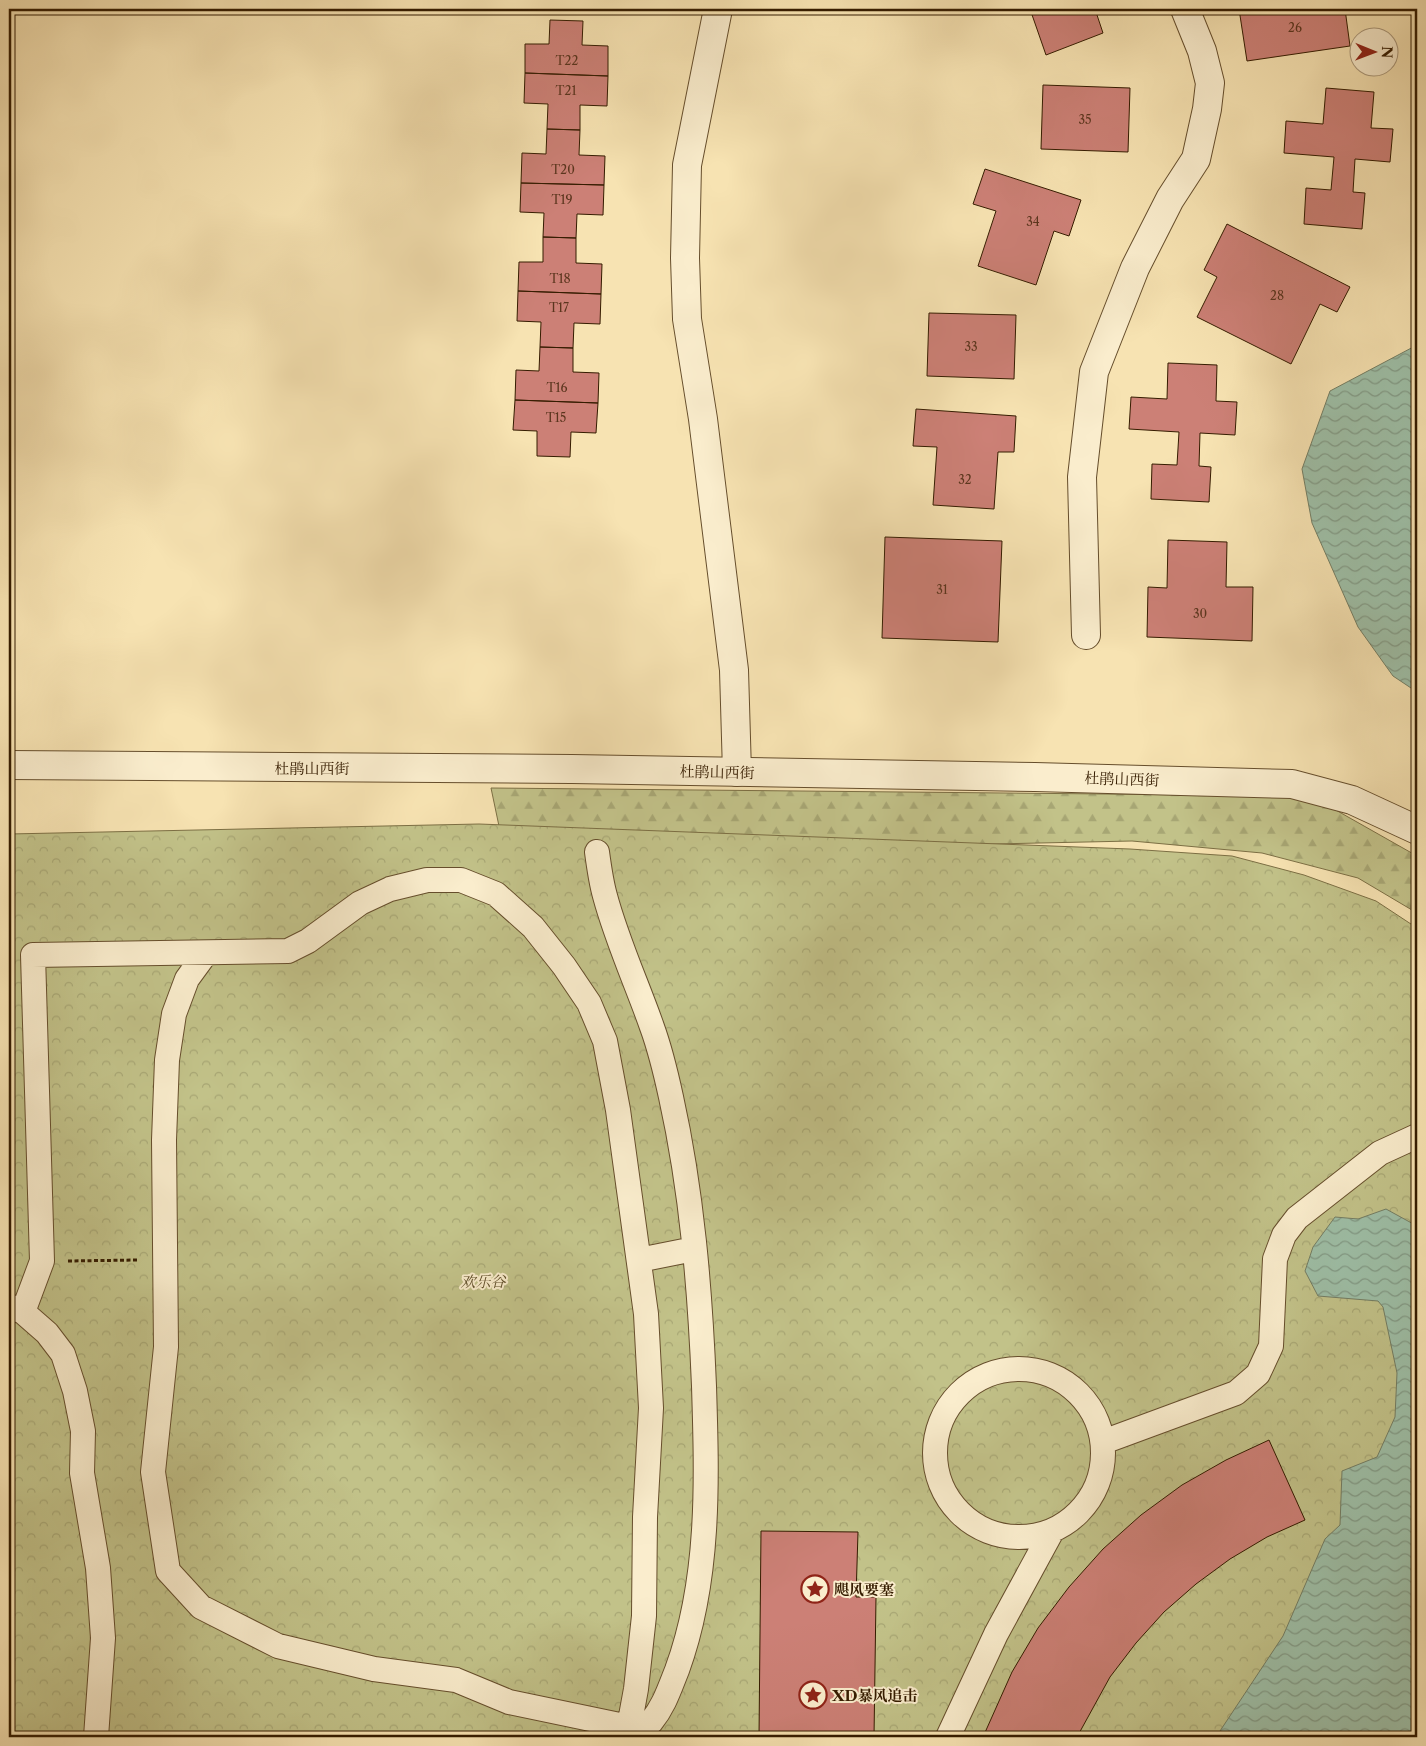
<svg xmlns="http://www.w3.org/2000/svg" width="1426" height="1746" viewBox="0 0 1426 1746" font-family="'Libre Caslon Text','Noto Serif SC',serif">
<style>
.forest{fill:url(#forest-firs);stroke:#7c6f44}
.park{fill:url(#park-crowns);stroke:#7c6f44}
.water{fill:url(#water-waves);stroke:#747e64}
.building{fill:#cc8076;stroke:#351c00}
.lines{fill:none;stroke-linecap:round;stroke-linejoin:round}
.pedestrian-casing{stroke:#664e2c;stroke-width:26}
.minor-casing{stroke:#664e2c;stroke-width:30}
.tertiary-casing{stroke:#664e2c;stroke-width:30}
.path{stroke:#351c00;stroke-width:3;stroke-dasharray:4 2.5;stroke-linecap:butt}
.pedestrian{stroke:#faedcd;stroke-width:24}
.minor{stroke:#faedcd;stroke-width:28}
.tertiary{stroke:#faedcd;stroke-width:28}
.labels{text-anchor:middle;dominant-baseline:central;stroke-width:4;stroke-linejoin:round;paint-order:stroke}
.number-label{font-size:12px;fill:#5b351e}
.street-label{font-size:15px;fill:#351c00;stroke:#faedcd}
.park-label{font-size:15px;font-style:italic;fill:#5f4e29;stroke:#faedcd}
.poi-label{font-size:15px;font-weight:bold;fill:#351c00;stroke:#faedcd;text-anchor:start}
</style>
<defs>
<pattern id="forest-firs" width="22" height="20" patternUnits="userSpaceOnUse" patternTransform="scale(1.25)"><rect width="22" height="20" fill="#c2c289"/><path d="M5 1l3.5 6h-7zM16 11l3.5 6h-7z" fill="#a7a674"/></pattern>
<pattern id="park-crowns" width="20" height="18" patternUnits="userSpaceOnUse" patternTransform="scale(1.25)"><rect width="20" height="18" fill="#c2c289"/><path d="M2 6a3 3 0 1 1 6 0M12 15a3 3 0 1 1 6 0" fill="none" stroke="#a7a674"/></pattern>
<pattern id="water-waves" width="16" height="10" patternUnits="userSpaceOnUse" patternTransform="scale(1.25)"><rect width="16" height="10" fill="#9ebfa7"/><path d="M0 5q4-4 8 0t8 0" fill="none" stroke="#829a86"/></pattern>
</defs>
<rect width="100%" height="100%" fill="#f7e3b2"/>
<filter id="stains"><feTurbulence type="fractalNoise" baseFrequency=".004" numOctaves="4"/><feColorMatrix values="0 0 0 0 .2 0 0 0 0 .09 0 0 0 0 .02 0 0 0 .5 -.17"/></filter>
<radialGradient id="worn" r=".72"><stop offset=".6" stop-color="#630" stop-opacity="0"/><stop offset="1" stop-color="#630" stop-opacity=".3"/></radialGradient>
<!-- forest -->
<path class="forest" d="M491,788l820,8 106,60v57l-59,-35 -96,-25 -130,-12 -416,9 -208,19z"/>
<!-- park -->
<path class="park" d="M479,824l651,25 102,7 72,19 72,26 41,27v809h-1408v-903z"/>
<!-- water -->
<path class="water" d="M1417,345v347l-24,-16 -35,-49 -46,-104 -10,-54 28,-78z
M1386,1209l31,17v511h-201l67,-101 42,-97 15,-14 2,-54 35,-14 18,-40 2,-44 -14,-66 -5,-6 -60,-5 -13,-25 8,-24 22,-30 23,2z"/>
<!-- building -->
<path class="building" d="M1030,9h65l8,24 -57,22z
M1239,9h106l5,37 -103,15z
M550,20l33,1 -1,24 26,1v30l-83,-3v-29h24z
M525,73l83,3 -1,30 -27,-1v25l-33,-1 1,-25 -24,-1z
M1043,85l87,3 -2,64 -87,-3z
M1326,88l48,4 -3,36 22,1 -3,33 -35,-3 -2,33 12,1 -3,36 -58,-5 2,-36 25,2 3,-33 -50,-4 2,-32 37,3z
M547,129l33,1 -1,25 26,1 -1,29 -83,-2 1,-30 24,1z
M985,169l96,31 -12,36 -15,-5 -18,54 -58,-19 18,-55 -23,-7z
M521,183l83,2 -1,30 -26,-1 -1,24 -33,-1 1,-24 -24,-1z
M1227,224l123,63 -13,25 -17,-8 -29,60 -94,-47 20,-40 -13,-7z
M543,237l33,1v25l26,1 -1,30 -83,-3 1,-29h24z
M518,291l83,3 -1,30 -26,-1 -1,25 -33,-1 1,-25 -24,-1z
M929,313l87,2 -2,64 -87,-3z
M540,347l33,1v24l26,1 -1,30 -83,-3 1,-30 23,1z
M1168,363l49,2 -1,36 21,1 -2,33 -35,-2 -1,33 12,1 -2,35 -58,-3 1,-35 25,1 2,-33 -50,-3 2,-32 36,2z
M515,400l83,3 -2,30 -25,-1 -1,25 -33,-1v-25l-24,-1z
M916,409l100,7 -2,36h-16l-4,57 -61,-4 4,-58 -24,-1z
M885,537l117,4 -4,101 -116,-4z
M1168,540l59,2 -1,45h27l-1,54 -105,-4 1,-50 19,1z
M1269,1440l36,80 -38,17 -37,22 -34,25 -32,28 -28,31 -26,34 -33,60h-94l29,-65 26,-44 31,-41 34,-38 38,-34 41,-30 44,-25z
M761,1531l97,1 -2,65h20l-2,140h-115z"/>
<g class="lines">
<!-- pedestrian casing -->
<g class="pedestrian-casing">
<path id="pedestrian" d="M206,953l-19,26 -13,35 -7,46 -3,80 2,207 -13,125 15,99 33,36 77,39 96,23 82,11 53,22 120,25 22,-5c13,-16 18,-32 26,-52 33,-90 30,-188 27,-284 -4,-97 -12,-194 -33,-289 -5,-23 -11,-48 -19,-70 -15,-43 -35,-86 -47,-131 -4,-14 -6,-29 -8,-44
M639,1260l55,-11
M9,1306l14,6 24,21 16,21 12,37 8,40 -1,42 16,95 5,70 -7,99
M23,1312l19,-51 -9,-306 255,-4 20,-10 52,-38 30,-14 37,-9h34l35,14 37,33 31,39 25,37 16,38 13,69 28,204 5,94 -6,109 -1,99 -8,73 -7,38
M935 1453a84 84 0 1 1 168 0a84 84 0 1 1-168 0Z
M1103,1442l133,-49 22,-19 13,-28 4,-87 9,-24 13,-17 83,-65 37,-17
M948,1737l48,-103 56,-103"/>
</g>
<!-- minor casing -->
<g class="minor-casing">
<path id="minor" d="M718,9l-31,156 -2,93 2,61 16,100 31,251 3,102
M1086,635l-4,-158 12,-105 41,-104 35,-69 26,-40 11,-50 3,-26 -8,-32 -17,-42"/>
</g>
<!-- tertiary casing -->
<g class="tertiary-casing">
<path id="tertiary" d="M9,765l563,4 463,8 257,7 60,16 65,30"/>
</g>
<!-- path -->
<path class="path" d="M68,1261l69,-1"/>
<!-- pedestrian -->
<use href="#pedestrian" class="pedestrian"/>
<!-- minor -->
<use href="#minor" class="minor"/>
<!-- tertiary -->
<use href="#tertiary" class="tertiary"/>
</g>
<!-- icons -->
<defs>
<g id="sight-ring" transform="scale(1.4375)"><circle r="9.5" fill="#faedcd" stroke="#8f2418" stroke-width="1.5"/><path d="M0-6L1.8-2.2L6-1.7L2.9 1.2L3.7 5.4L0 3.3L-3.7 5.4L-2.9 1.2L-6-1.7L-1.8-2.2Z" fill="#8f2418"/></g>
</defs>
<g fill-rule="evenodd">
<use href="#sight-ring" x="815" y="1589"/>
<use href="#sight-ring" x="813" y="1695"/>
</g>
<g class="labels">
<!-- number labels -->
<g class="number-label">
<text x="1295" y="27">26</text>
<text x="567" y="60">T22</text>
<text x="566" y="90">T21</text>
<text x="1085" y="119">35</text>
<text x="563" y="169">T20</text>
<text x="562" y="199">T19</text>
<text x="1033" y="221">34</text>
<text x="560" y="278">T18</text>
<text x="1277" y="295">28</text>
<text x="559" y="307">T17</text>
<text x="971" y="346">33</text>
<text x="557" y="387">T16</text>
<text x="556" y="417">T15</text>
<text x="965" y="479">32</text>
<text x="942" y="589">31</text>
<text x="1200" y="613">30</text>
</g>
<!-- street labels -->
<g class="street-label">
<text x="312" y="768">杜鹃山西街</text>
<text transform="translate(717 772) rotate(1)">杜鹃山西街</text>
<text transform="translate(1122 779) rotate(2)">杜鹃山西街</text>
</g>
<!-- park labels -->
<g class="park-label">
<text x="483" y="1281">欢乐谷</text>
</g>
<!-- poi labels -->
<g class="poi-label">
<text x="834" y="1589">飓风要塞</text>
<text x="832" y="1695">XD暴风追击</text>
</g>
</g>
<!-- margin -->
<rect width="1426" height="1746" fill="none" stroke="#f7e3b2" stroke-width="30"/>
<rect x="10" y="10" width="1406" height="1726" fill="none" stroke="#351c00" stroke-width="2.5"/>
<rect x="15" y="15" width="1396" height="1716" fill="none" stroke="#351c00"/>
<!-- north arrow -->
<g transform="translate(1374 52) rotate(91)"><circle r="24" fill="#faedcd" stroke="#ab997b"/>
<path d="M0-4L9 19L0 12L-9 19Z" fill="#8f2418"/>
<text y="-8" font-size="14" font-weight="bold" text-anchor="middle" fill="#351c00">N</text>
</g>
<rect width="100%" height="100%" filter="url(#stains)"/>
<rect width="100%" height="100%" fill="url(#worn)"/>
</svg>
